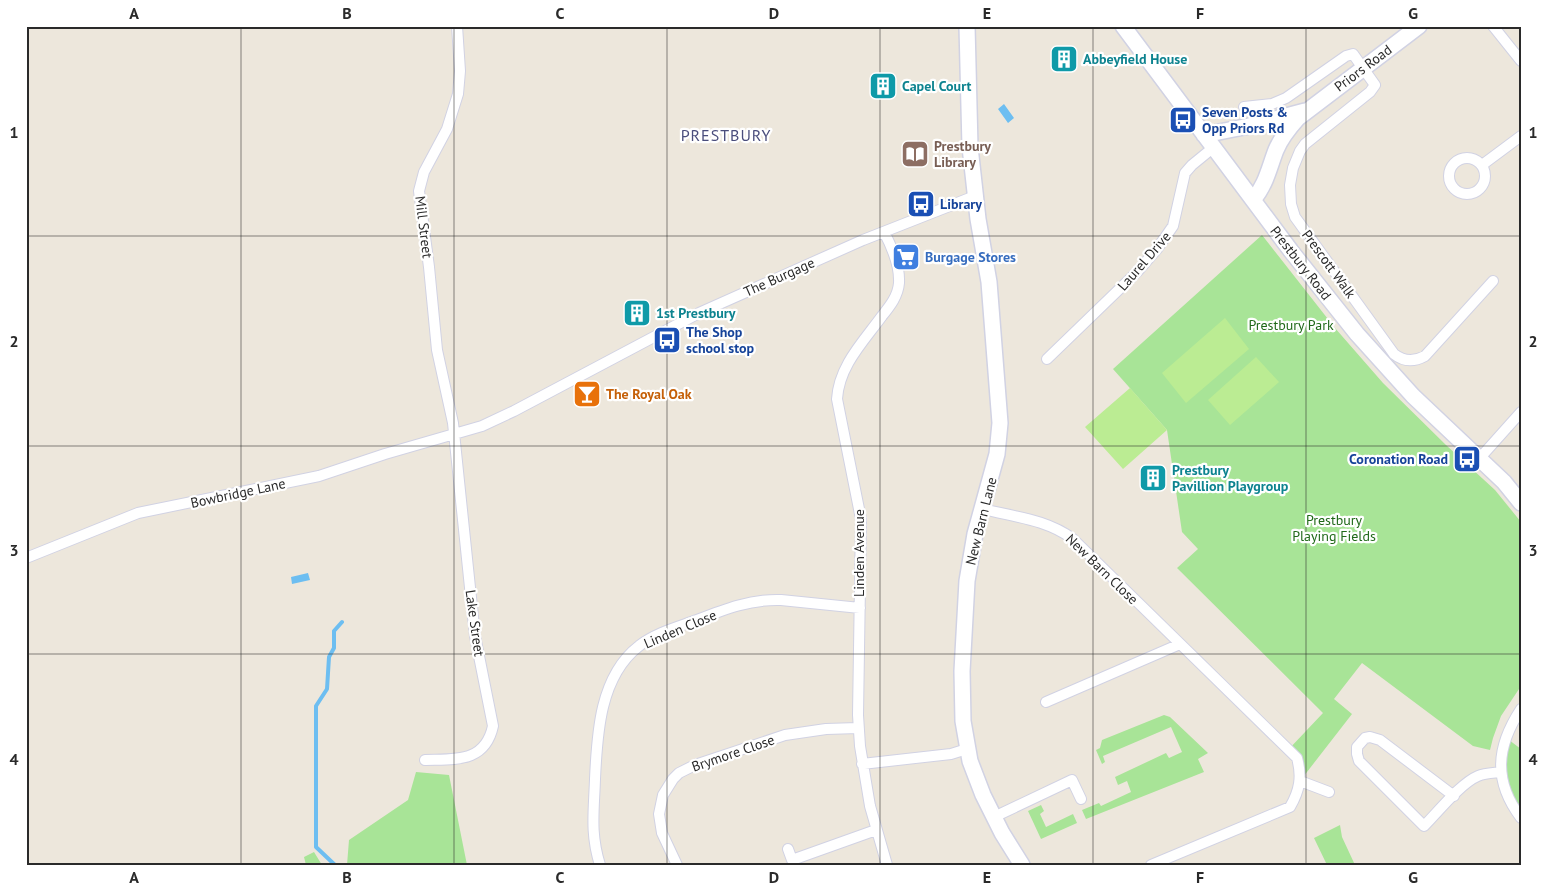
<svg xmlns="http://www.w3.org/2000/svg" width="1547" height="891" viewBox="0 0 1547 891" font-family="'PT Sans',sans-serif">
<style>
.green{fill:#a8e497}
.pitch{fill:#bbec93}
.water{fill:#6dbef1}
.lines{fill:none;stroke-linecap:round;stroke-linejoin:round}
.stream{stroke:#6dbef1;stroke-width:4}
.minor-casing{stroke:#d1d2e3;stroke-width:12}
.secondary-casing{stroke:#d1d2e3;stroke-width:18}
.minor{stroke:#fff;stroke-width:10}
.secondary{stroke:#fff;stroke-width:15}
.grid{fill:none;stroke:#2a2a2a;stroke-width:1;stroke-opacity:0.55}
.labels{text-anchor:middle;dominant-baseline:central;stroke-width:4.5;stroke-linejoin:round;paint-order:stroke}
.culture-label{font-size:14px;font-weight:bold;fill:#0d838f;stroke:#fff;text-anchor:start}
.street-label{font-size:14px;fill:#2a2a2a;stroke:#fff}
.transit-label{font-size:14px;font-weight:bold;fill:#164399;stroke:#fff;text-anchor:start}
.education-label{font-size:14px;font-weight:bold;fill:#785e54;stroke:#fff;text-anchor:start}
.shop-label{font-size:14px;font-weight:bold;fill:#366cbe;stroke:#fff;text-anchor:start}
.park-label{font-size:14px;fill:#206919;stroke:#fff}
.food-label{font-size:14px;font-weight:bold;fill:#c56008;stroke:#fff;text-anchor:start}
.quarter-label{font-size:16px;letter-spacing:1px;fill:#4a4d7c;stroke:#fff}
.neatline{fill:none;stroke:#2a2a2a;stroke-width:2}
.grid-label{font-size:16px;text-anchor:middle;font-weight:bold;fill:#2a2a2a}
</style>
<rect width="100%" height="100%" fill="#ede7dc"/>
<!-- green -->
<path class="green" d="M1262,235l73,93 48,55 63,62 49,45 26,32v164l-20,30 -8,22 -3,12 -17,-4 -111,-83 -28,36 18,15 -52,67v-10l-12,-21 35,-37 -146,-145 21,-19 -16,-17 -15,-102 -54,-61z
M1164,715l6,2 38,36 -10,6 6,13 -118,47 -4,-9 17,-7 2,3 30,-14 -4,-11 -9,4 -3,-8 51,-24 3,5 13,-6 -11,-25 -68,29 2,6 -3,2 -6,-14 4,-2 2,-8z
M1505,737l16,12v69l-16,-28z
M416,772l33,3 18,90h-120l2,-25 59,-40z
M1041,805l3,6 -4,3 6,13 27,-13 4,9 -36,16 -13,-28z
M1340,825l2,12 13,28h-28l-13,-27z
M314,852l8,13h-16l-2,-8z"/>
<!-- pitch -->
<path class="pitch" d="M1225,318l24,31 -63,54 -24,-30z
M1256,357l23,25 -49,43 -22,-25z
M1130,388l37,42 -44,39 -38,-42z"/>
<!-- water -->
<path class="water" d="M1004,104l10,14 -6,5 -10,-14z
M308,573l2,7 -18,4 -1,-7z"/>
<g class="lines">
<!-- stream -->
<path class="stream" d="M335,865l-19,-18v-141l11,-17 2,-32 5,-9v-17l8,-9"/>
<!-- minor casing -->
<g class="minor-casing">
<path id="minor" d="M1493,26l28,35
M1244,107l28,-3 14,-6 60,-42 7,-2 22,31 -5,7 -65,52 -5,7 -7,17 -3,17 1,19 4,13 99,137c10,8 20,8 31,2l68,-75
M1449 176a18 18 0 1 1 36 0a18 18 0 1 1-36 0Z
M1482,165l39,-29
M884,232c8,15 16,33 15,51 -1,13 -9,23 -17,33 -19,26 -43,50 -45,83l24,120 -3,196 2,31 10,60 17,59
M1047,359l90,-87 20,-23 16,-23 12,-53 7,-8 22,-18
M1479,459l42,-47
M983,509c31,8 63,10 90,30l224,219c5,18 3,32 -7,49l-139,58
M26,558l112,-45 181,-37 66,-22 97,-28 32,-15 185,-98 164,-73 112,-44
M1046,702l134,-58
M1521,709c-25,38 -28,72 0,109
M425,760c30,-1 60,3 68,-34l-18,-90 -22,-213 -16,-73 -8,-83 -10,-76 5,-19 23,-43 11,-35 2,-23 -3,-45
M862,764l89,-10 16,-5
M1300,781l29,11
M1454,796l-74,-56 -10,-3 -5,1 -8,9v7l2,7 65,65c14,-14 37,-43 54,-50 7,-3 15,-3 23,-4
M994,817l78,-37 9,19
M788,849l4,11
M600,865c-10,-32 -6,-54 -5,-86 2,-46 5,-103 44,-133 16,-13 39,-19 58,-26 28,-11 54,-21 84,-20l79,8
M677,865l-15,-32 -3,-19 4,-19 10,-16 6,-6 16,-8 90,-30 41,-6 32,-1
M794,865l-2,-5 84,-30"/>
</g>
<!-- secondary casing -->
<g class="secondary-casing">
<path id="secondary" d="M967,26l3,121 8,72 11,63 11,141 -3,31 -22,80 -8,47 -5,90 1,50 7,40 13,34 19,38 20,32
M1123,26l168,225 66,83 56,62 91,86 17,21
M1204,135l45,-9 56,-15
M1253,200c13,-15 16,-32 23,-50 5,-12 13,-22 22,-32l121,-92"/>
</g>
<!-- minor -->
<use href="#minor" class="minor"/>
<!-- secondary -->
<use href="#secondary" class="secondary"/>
</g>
<!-- grid -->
<path class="grid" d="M241,26v839M454,26v839M667,26v839M880,26v839M1093,26v839M1306,26v839M26,236h1495M26,446h1495M26,654h1495"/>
<!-- icons -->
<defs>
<g id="building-square" transform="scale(1.4375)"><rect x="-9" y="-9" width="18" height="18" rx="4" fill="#0f9aa8" stroke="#fff"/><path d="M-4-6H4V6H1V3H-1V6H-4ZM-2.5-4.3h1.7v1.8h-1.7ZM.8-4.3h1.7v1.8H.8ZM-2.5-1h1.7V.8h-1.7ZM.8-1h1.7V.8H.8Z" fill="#fff"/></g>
<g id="bus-square" transform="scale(1.4375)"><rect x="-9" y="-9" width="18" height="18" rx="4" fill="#1a4fb4" stroke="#fff"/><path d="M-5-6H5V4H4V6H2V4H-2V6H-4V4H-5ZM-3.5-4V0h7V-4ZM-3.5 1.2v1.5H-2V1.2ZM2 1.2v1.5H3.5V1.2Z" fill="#fff"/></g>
<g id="library-square" transform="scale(1.4375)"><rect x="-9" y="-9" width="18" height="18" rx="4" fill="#8d6e63" stroke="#fff"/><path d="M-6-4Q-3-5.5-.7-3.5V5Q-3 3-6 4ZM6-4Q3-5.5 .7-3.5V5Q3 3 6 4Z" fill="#fff"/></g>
<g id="supermarket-square" transform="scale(1.4375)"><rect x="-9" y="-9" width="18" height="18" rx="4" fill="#3f7fe0" stroke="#fff"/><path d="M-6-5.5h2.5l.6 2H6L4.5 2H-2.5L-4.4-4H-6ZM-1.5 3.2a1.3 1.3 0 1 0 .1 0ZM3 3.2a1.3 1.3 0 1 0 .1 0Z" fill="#fff"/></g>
<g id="bar-square" transform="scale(1.4375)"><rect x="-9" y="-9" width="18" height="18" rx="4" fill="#e8710a" stroke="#fff"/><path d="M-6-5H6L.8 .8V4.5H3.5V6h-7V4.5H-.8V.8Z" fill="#fff"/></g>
</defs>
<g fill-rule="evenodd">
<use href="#building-square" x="1064" y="59"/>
<use href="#building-square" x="883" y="86"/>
<use href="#bus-square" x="1183" y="120"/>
<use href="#library-square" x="915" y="154"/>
<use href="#bus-square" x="921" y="204"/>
<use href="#supermarket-square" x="906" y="257"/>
<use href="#building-square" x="637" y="313"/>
<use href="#bus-square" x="667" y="340"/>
<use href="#bar-square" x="587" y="394"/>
<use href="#bus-square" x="1467" y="459"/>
<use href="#building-square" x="1153" y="478"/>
</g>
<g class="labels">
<!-- culture labels -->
<g class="culture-label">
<text x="1083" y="59">Abbeyfield House</text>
<text x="902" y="86">Capel Court</text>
<text x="656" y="313">1st Prestbury</text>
<text x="1172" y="470">Prestbury<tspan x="1172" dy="16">Pavillion Playgroup</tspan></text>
</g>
<!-- street labels -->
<g class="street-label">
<text transform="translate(1363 68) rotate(-37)">Priors Road</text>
<text transform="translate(424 227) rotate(83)">Mill Street</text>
<text transform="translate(1144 261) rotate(-49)">Laurel Drive</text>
<text transform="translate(1301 263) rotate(52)">Prestbury Road</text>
<text transform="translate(1329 264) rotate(54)">Prescott Walk</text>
<text transform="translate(779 277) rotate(-24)">The Burgage</text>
<text transform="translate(238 493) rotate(-12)">Bowbridge Lane</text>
<text transform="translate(981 521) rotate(-76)">New Barn Lane</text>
<text transform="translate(859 553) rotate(-90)">Linden Avenue</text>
<text transform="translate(1102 569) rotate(44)">New Barn Close</text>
<text transform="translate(475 623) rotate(82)">Lake Street</text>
<text transform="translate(680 629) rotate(-23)">Linden Close</text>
<text transform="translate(733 753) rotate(-19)">Brymore Close</text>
</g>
<!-- transit labels -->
<g class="transit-label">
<text x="1202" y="112">Seven Posts &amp;<tspan x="1202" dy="16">Opp Priors Rd</tspan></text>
<text x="940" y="204">Library</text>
<text x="686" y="332">The Shop<tspan x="686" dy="16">school stop</tspan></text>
<text x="1448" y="459" text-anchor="end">Coronation Road</text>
</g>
<!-- education labels -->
<g class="education-label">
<text x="934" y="146">Prestbury<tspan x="934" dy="16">Library</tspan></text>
</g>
<!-- shop labels -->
<g class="shop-label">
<text x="925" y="257">Burgage Stores</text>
</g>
<!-- park labels -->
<g class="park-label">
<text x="1291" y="325">Prestbury Park</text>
<text x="1334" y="520">Prestbury<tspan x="1334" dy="16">Playing Fields</tspan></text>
</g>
<!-- food labels -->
<g class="food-label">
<text x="606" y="394">The Royal Oak</text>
</g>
<!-- quarter labels -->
<g class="quarter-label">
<text x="726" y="135">PRESTBURY</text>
</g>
</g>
<!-- border -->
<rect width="1547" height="891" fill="none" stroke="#ffffff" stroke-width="55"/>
<rect x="28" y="28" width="1492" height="836" class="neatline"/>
<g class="grid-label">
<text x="134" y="19">A</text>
<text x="347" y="19">B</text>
<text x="560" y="19">C</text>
<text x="774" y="19">D</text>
<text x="987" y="19">E</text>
<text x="1200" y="19">F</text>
<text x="1413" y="19">G</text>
<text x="14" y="138">1</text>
<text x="1533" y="138">1</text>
<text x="14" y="347">2</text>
<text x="1533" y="347">2</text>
<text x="14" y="556">3</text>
<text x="1533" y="556">3</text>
<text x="14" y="765">4</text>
<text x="1533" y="765">4</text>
<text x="134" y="883">A</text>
<text x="347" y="883">B</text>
<text x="560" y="883">C</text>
<text x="774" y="883">D</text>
<text x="987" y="883">E</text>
<text x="1200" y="883">F</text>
<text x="1413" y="883">G</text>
</g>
</svg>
